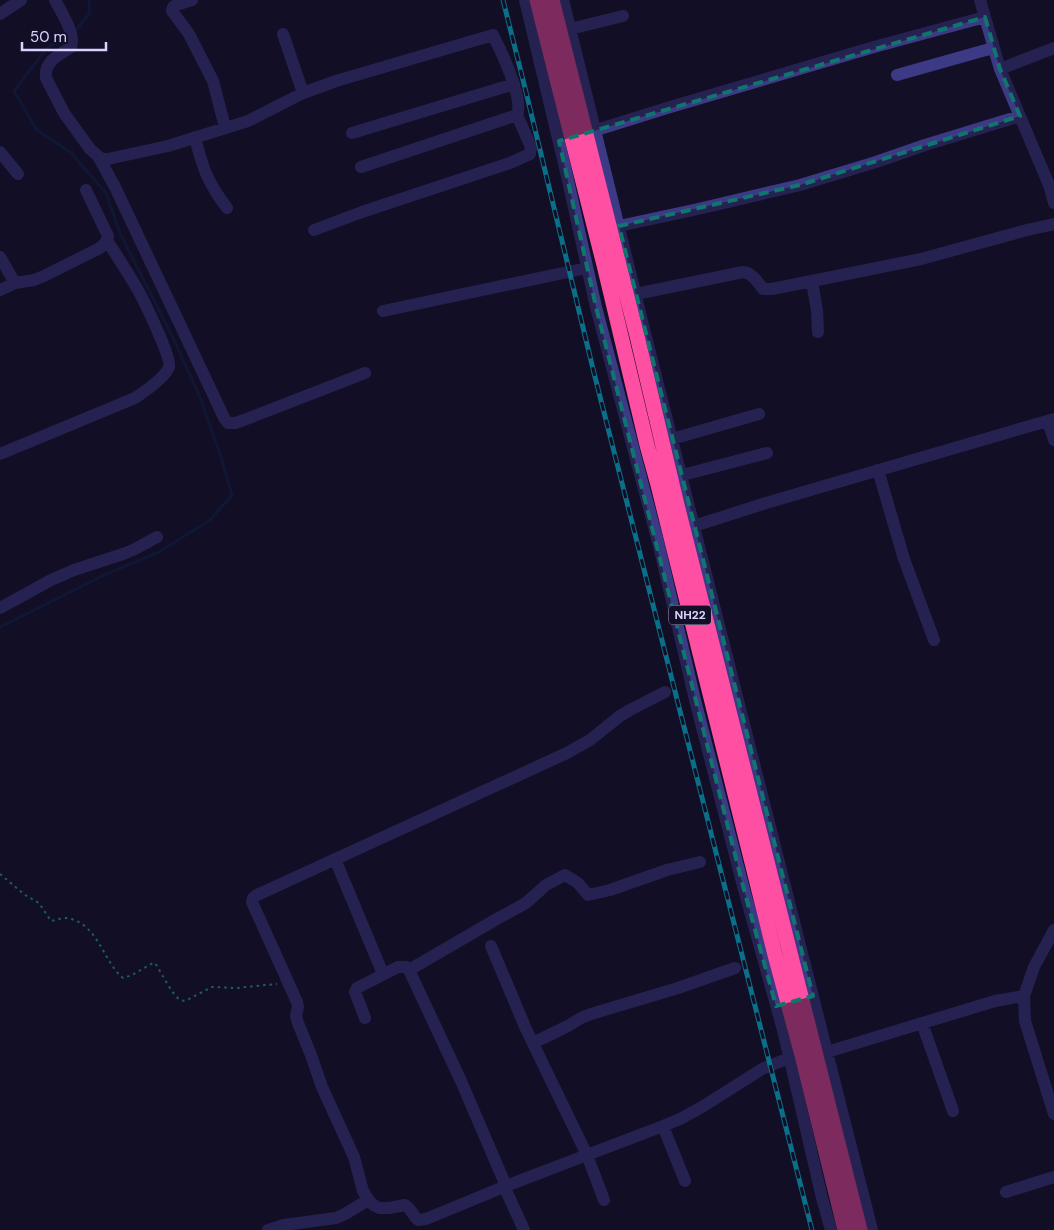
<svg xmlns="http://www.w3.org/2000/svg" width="1054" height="1230" viewBox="0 0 1054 1230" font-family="'DM Sans',sans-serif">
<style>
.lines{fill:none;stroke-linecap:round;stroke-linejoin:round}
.stream{stroke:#0c2248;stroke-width:3}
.path{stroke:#2fb8b0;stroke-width:2;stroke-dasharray:2.5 4;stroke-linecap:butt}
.minor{stroke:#3d3a85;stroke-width:12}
.rail-casing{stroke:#00e5ff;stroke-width:5}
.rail{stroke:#130f26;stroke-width:3;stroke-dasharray:9;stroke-linecap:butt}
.highway-bridge{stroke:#ff4fa3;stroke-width:15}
.marked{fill:none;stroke:#0f766e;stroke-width:4;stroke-dasharray:10 6;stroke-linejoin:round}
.labels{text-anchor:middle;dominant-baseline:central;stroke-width:4;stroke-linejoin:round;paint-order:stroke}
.shield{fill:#130f26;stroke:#9e99be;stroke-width:1}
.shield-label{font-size:12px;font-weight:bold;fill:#d9d4ff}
</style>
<rect width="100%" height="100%" fill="#130f26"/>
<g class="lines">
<!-- stream -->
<path class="stream" d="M74,31l3,-2 13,-16 -1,-13
M0,627l104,-52 55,-23 51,-32 22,-25 -11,-38 -22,-62 -25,-55 -54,-107 -14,-40 -35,-40 -34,-23 -23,-39 33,-43 22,-14"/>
<!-- path -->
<path class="path" d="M0,874l25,21 14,8 12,18c5,-1 10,-3 15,-3 32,4 37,44 57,60l9,-3 19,-11 4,-1c6,9 16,30 24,36 3,2 4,2 8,1l25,-13 24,1 41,-4"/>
<!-- minor -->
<path class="minor" d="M55,0c6,12 21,34 16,47 -12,8 -27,14 -25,31l18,35 26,36 8,7 4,3h6l60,-13 80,-25 55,-28 33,-12 157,-46c8,16 31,64 24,80l-156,52
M192,0l-16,5 -3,2 -1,4 17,23 24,47 12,46
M525,0l42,176 29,131 63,239 36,154 48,186 40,144 39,168 9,32
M563,0l81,329 228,901
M980,0l20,69 49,116 5,18
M0,14l21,-14
M570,29l53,-13
M283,34l20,59
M1000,69l54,-21
M897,75l96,-27
M352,133l162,-49
M587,133l80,-25 207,-61 111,-30
M195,137c7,30 13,46 32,71
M0,152l18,22
M98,156l17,31 104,220 5,11 4,5h7l9,-3 121,-47
M619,226l79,-17 102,-24 76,-23 49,-17 95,-29
M314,230l48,-18 148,-49 20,-9 1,-7 -14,-32
M0,257l15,26
M812,281l5,30 1,21
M0,290l15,-7 19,-3 10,-4 54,-27c5,-3 9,-6 10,-13l-22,-46
M636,294l107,-22c8,0 15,10 20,17h9l149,-30 106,-29 27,-6
M383,311l204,-43
M1048,421l6,19
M672,439l87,-25
M0,454l135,-56c9,-6 30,-20 34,-31 3,-9 -25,-66 -31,-77 -10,-17 -20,-33 -31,-49
M878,470l26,89 30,81
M675,477l92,-24
M694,526l72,-23 288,-84
M0,608l51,-28 23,-10 49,-16 10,-4 24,-13
M665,692l-35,18 -10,6 -30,24 -23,13 -310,142 -4,3 -1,4 45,100 1,5 -2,9 2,7 13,32 11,32 32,70 9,34 7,11 5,4 4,2h10l16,-3c6,3 7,10 13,15l8,-1 80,-33 157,-60 17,-7 22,-12 60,-38 27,-11
M335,859l48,115
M491,946l35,83 61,126 17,45
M409,970l86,-50 31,-17 20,-18 19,-10 13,8 10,12 22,-5 57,-20 33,-8
M1024,996l1,25 29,93
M365,1018l-10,-26 2,-4 41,-21h8l3,3 52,111 45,105
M922,1023l31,88
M533,1043l35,-17 13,-8 10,-4 87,-26 57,-20
M827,1052l168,-51 29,-5 10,-29 20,-37
M663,1126l22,55
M504,1186l20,44
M1006,1192l48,-15
M268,1230l16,-5 52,-7 9,-4 23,-14"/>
<!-- rail casing -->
<g class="rail-casing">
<path id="rail" d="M503,0l22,88 69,285 218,857"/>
</g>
<!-- rail -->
<use href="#rail" class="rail"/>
<!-- highway-bridge -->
<path class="highway-bridge" d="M537,0l67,265 43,180 11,40 117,470 27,100 43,175
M552,0l85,336 40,169 183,725"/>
</g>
<!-- marked area -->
<path d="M0 0H1054V1230H0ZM985,17l15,52 20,47 -220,69 -181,41 194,770 -37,10 -33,-120 -147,-579 -37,-166z" fill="#130f26" fill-opacity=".55" fill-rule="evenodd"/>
<path class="marked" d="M985,17l15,52 20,47 -220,69 -181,41 194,770 -37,10 -33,-120 -147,-579 -37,-166z"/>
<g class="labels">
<!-- shield labels -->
<rect class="shield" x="669" y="605.5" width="42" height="19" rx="4"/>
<g class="shield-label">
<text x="690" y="615">NH22</text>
</g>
</g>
<!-- scale -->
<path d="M22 42v8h84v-8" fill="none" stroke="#d9d4ff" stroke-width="2.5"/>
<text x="30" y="42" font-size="15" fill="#d9d4ff" stroke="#130f26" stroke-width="4" paint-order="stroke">50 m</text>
</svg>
